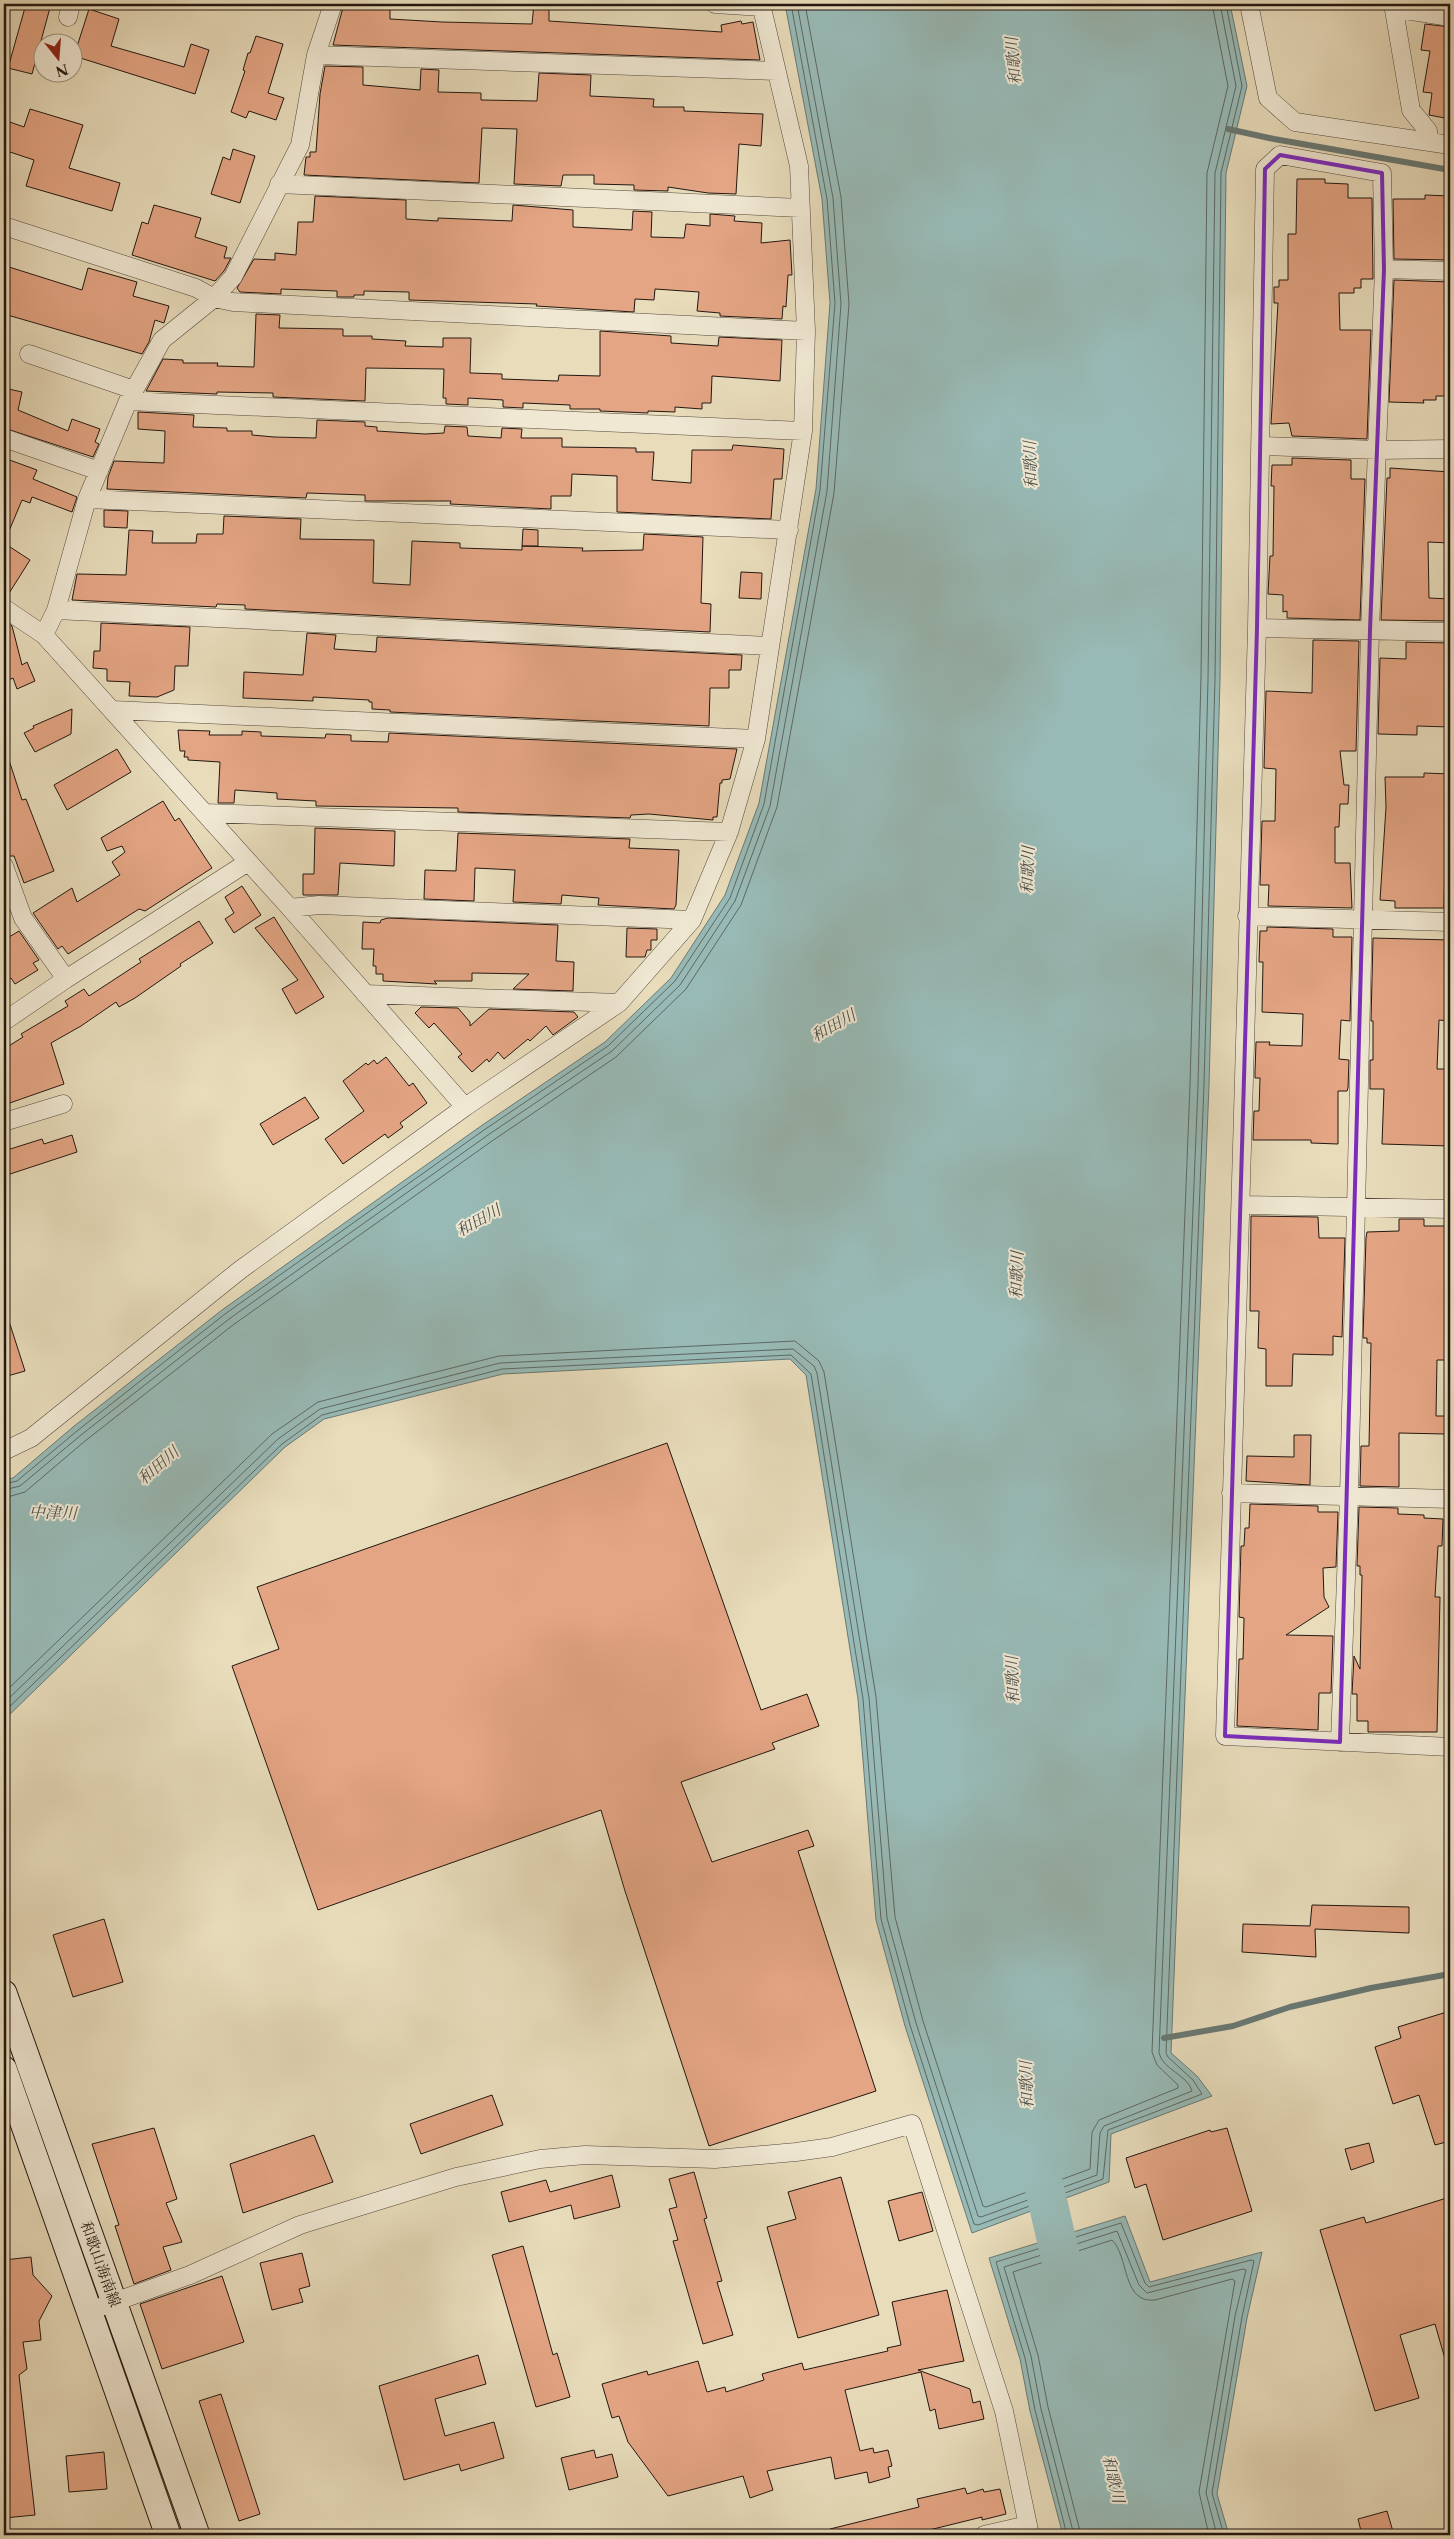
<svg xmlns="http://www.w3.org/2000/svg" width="1454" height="2539" viewBox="0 0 1454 2539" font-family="'Libre Caslon Text','Noto Serif JP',serif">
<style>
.water{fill:#98bab6;stroke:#697974}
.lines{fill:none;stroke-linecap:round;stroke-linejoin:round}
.shore{stroke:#5d6864;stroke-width:1}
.stream{stroke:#697974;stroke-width:6}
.river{stroke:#98bab6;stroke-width:39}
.building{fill:#e4a584;stroke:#221711}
.street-casing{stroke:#54483c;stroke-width:19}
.secondary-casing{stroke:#221711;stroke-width:27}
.street{stroke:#f0e8d3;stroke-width:18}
.secondary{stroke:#f0e8d3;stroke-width:25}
.marked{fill:none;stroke:#7b2cbf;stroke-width:4;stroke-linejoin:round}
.labels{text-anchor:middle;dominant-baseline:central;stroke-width:4;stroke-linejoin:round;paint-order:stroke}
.street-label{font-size:15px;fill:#221711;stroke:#f0e8d3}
.water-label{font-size:16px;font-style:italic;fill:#4b504b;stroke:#f0e8d3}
</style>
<rect width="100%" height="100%" fill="#e8dcbb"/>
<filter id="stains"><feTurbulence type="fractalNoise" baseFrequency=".004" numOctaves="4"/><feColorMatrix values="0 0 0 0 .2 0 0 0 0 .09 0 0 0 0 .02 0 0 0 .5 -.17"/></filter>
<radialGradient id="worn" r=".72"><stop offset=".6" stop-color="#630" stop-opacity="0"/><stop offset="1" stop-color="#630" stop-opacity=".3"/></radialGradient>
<!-- water -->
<path class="water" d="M785,4h445l17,82 -21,87 -6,506 -11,406 -38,968 26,23 15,20 -101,38 -2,48 -137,51 -67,-207 -29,-106 -18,-221 -52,-324 -16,-16 -287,15 -179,45 -39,28 -281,273v-240l9,-2 60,-51 149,-117 259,-184 124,-84 66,-64 54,-83 34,-92 57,-314 14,-186 -8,-104z
M1125,2216l25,66 112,-30 -15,66 -30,176 12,41h-166l-33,-124 -10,-52 -31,-101z"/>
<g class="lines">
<!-- shore -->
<path class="shore" d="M4,1484l13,-3 60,-50 148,-117 259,-184 124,-84 67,-65 55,-83 34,-94 56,-314 15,-187 -8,-104 -36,-195
M4,1490l16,-4 61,-51 148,-116 259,-184 124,-84 68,-66 55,-84 35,-95 57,-315 14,-187 -8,-106 -36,-194
M4,1498l21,-6 60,-51 148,-116 259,-184 124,-84 70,-68 55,-84 36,-98 57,-314 15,-189 -8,-107 -36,-193
M4,1693l268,-259 46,-32 181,-46 296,-15 24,20 5,11 52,325 19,220 28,104 60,185 3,1 104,-38 2,-37 7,-12 79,-32v-3l-21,-20 -5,-13 38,-967 11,-407 6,-505 21,-87 -16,-82
M4,1703l274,-264 42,-30 180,-46 293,-14 21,17 3,7 52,325 18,220 29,105 62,193 3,1 116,-42 3,-42 4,-7 88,-35c-4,-16 -29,-21 -33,-38l39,-968 10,-406 7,-506 21,-87 -16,-82
M4,1712l278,-268 40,-29 180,-46 289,-14 20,19 52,325 18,220 29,106 64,199 4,1 125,-46 5,-49 94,-36 -9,-14 -25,-23 -2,-4 38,-968 11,-406 6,-506 21,-87 -16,-82
M1067,2535l-32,-125 -10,-52 -29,-96 125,-39 24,60 4,4 102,-27 3,1 -12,56 -30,176 12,42
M1074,2535l-33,-126 -10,-53 -27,-89 113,-36 22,54 8,8 96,-24 3,1 -11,46 -29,177 11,42
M1081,2535l-33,-128 -10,-52 -25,-83 99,-32c17,16 10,64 43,60l77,-21 3,2 -36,211 10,43"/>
<!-- stream -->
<path class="stream" d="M1228,129l46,10 176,31
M1164,2038l69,-12 57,-19 81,-19 79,-14"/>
<!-- river -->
<path class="river" d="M1036,2152l32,137"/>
</g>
<!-- building -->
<path class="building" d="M26,4h25l-19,70 -24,-6z
M349,4l16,1v4h25v10l52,3 90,2 2,-20h15v17l173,11 -1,-7 20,-4 1,3 11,-2 7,38 -427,-15 9,-34 2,-3h5z
M89,9l30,10 -8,27 73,21 7,-23 18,6 -14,44 -121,-38z
M1425,24l25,3v92l-21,-4 3,-22 -9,-1 7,-41 -9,-1z
M256,36l27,8 -15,49 16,5 -8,22 -27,-9 -3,7 -15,-6 14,-41 -2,-1 5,-17h2z
M325,66l38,1v18l57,5 1,-21 18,1 -1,22 43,1v7l56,1 2,-28 52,2 -1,21 64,3 -1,8h31v4l79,3 -2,32 -22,-2 -3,50 -28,-1 -40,-6v4l-34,-1v-5l-40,-1v-9h-31l-2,11 -47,-2 3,-55 -35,-1 -3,55 -175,-8 2,-18h4v-5h6l4,-58z
M30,109l53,16 -14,43 51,15 -8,28 -86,-25 8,-26 -30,-10v-30l20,7z
M233,149l22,7 -15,47 -29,-9 12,-37 7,3z
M1297,179h28v4l23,1v14h24l1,81h-12v9h-7v5h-15l1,37h31l-4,109 -75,-3 -3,-13 -18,1 7,-121h-4v-16h5v-7h9v-46h8z
M1425,195l25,1v64l-56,-1 -1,-60h32z
M315,196l91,4v19l32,2v-3l74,3 1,-16 60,5v17l59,3 1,-19 19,1 -1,25 33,1 2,-14 24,2v-12l25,2 -1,5 28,2 -1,20 29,-3 2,35h-4l-2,32 -3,-1 -1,13 -62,-3v-3l-23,-2 2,-19 -44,-3 -1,11 -19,-1 -1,13 -98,-6 1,-2 -128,-4v-8l-45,-1v4h-10v2h-17v-6l-56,-2v5l-41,-2 -3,-4 17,-29 21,1v-7l21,2 2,-33h15z
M154,205l47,13 -6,19 32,10 -3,11h7l-7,13 -9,10 -83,-26 10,-33 6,2z
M9,267l73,23 6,-22 49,14 -4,14 36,10 -5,17 -9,-3 -6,22 -7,12 -138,-40v-32z
M1394,280l56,2v114h-14v4h-13l1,3 -35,-1z
M256,314l24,1 -1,13 64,1v7h29v3l34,2 -1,5 38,1v-9h28l-1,35 32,1v5l56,2 1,-6 41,1v-45l71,5v7l47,3 1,-9 63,3 -2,41 -68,-5 -1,27h-9v6l-27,-2v5l-27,-1v2l-48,-2v-2h-30v-4l-47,-2v5l-20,-1v-7l-35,-2v7l-22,-1v-6h-3l1,-29 -78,-1 -1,33 -92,-4v-4l-56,-1v2l-71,-3 17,-32 20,1v3h35l-1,3 37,1z
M4,388l18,4 -4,18 50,21 4,-12 28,10 -5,13 4,2 -6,13 -89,-29z
M138,412l56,3 -1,12 34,1v3h25v4l22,2 42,1 1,-18 48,2v4l12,1v4l48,3 19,-1 1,-7 22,1 1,9 33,2 1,-10 20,1 -1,9h41v9l74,1v4h18l-2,28 39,3 1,-33h40l1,-5 51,4 -2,30h-8l-3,40 -154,-7v-36l-45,-2 -1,22h-20v13l-101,-5 1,-3h-86v-6l-58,-2 -1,5 -199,-9 1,-12 6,-16 50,2 1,-32 -27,-2z
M4,458l33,12 -4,9 44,18 -5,15 -40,-15 -2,6 -8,-3 -18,43z
M1292,458l59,2v19h14l-5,141 -73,-2v-7l-4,1v-17l-15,-1 2,-38h3l1,-70h-3l1,-21h20z
M1390,468l60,4v71l-22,-1 1,56 21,1v22l-69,-1 6,-142h3z
M104,510l24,1 -1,17 -23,-1z
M224,516l77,3 -1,20 74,1 -1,43 37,2 2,-44 48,2v5l62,2v-4l61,2 -1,3 61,-1 1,-16 59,3 -2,66 10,1 -1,28 -465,-23v-4l-28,-1 -1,3 -144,-7 5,-26 49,1 3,-45 24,1 -1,12h44l1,-9h26z
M523,529l15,1v16h-16z
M4,543l26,17 -24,38h-2z
M741,572l21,1 -1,26 -22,-1z
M4,621l8,5 10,39 5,-3 8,19 -18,8 -4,-11 -9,4z
M101,623l89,4 -2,39h-13l-1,24 -17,7 -28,-1 1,-14 -23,-1v-12l-14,-1 1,-17h6z
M307,633l29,2 -2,14 42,3 1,-15 365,18 -1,15h-12v18h-19l-1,38 -319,-14v-2l-18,-1v-7h-3v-2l-56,-3v4l-70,-3 1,-26 59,3z
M1313,640l46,1 -3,110h-16l4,34h5l-1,19h-8l-1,23h-4v36h15l2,45 -84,-2 1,-21h-9l2,-64h13l1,-52 -12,-1 2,-77 46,2z
M1406,642l44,1v84l-33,-1v9l-39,-1 2,-76 26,1z
M72,709l-1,25 -36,18 -11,-19 10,-5 -1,-2z
M178,730l32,1 -1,4h33v-4l19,1v4l64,2 1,-4 25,1v6l37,1 1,-9 348,16 -7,30 -8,1v3h-2l-3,34h-4v3l-64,-6 -18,1 -1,3 -172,-6v-4l-142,-2v-5l-39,-2v-6l-42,-3 -1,13h-16l2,-41 -32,-2v-3h-4l1,-6h-5z
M117,749l14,23 -64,38 -13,-25z
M7,754l15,46 4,-1 28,72 -30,12 -10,-27h-6l-4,-10v-91z
M1424,773l26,1v75l-1,8h-4l-1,51h-49v-7l-15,-1 6,-93 -1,-30h39z
M163,801l12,20 4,-3 33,50 -67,43 -6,-2 -71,45 -6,-8 -4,3 -25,-36 39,-25 5,14 43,-27 -8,-13 13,-10 -3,-6 -15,5 -6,-13z
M315,828l80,3 -1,35 -54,-3 -2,32h-35v-21h11z
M458,833l172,6 -1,9 50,2 -3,55 -2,4 -76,-4 1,-7 -37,-3 -1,9 -48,-2 2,-32 -40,-2 -1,33 -50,-2 1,-29 31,1z
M242,886l19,29 -27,18 -9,-14 9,-6 -9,-16z
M274,917l50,80 -28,17 -14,-25 16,-9 -43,-52z
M388,918l170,7 -2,36 18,1 -1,29 -60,-2 16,-15 -57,-1v8h-38l3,3 -54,-3v-7h-7v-8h-3l1,-17h-12l1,-27 17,1 1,-3z
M199,921l14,22 -33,21 1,2 -46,32 -16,9 -3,-5 -35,24 -30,17 13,41 -60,21v-56l19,-12 -2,-3 47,-28 -3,-5 19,-12 5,7 52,-34 -2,-3z
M1267,927l66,2v8h19l-2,84 -9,-1 -2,39 10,1 -1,28 -1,3h-9v53l-27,-1v-3h-58l1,-29h5l1,-33h-5v-6l1,-30h14l-1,3 33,1 1,-32 -41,-2 1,-50h-4l1,-31h7z
M627,928l30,1v11h-6v10h-4l-2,7h-19z
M19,931l20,29 -6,3 5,7 -23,14 -4,-6 -7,4v-42z
M1373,938l77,2v81l-11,-1 -2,49h13v77l-68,-2 2,-55h-14v-29h3v-39h-2z
M421,1007l37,1 12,14v4l19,-17 85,3 4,5 -25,18 -7,-9 -16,15 -2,-2 -24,20 -6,-7 -9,10 -2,-3 -15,13 -14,-15 4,-3 -28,-31 -5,5 -14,-15z
M386,1057l23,29 4,-3 14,20 -27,20 3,4 -15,11 -3,-4 -42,30 -18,-25 39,-28 -21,-30 23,-18 2,2 6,-5 3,4z
M305,1097l14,21 -46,27 -13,-21z
M72,1135l5,17 -73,24v-25l38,-12 2,5z
M1251,1216l67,1 1,21h26l-3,99 -9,-1v19l-40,-1 -1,32h-26v-37l-8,-1 1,-37h-9z
M1399,1219h25v7h26v102h-4l-1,32h-8l-1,56h9v18l-46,-1v54l-39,-1 1,-40h8l2,-103h-4v-5h-4l3,-100 1,-6 32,-1z
M4,1315h3l18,56 -21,6z
M1294,1435h17l-1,50 -64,-4 1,-25 47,1z
M667,1443l94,267 46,-16 12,32 -47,17 3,6 -94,33 31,80 96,-32 6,16 -16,5 78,240 -167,55 -84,-255 -24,-81 -283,100 -86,-244 47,-17 -22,-62z
M1250,1504l68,2v6h20l-2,55 -13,1 1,29 5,10 -43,28 47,1 -2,57h-12l-1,37 -81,-4 2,-67h4l1,-41 -5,-1 2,-71h3l1,-18h4z
M1359,1507l39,1v6l26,1v3l19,1 -1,27h-4l-3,51h5l-3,135h-69v-11h-11v-27h-5l2,-38 6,13 2,-94h-2v-9h-3z
M1312,1905l97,2v26l-94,-4 1,28 -74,-5 1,-28 67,2z
M104,1919l19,63 -50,15 -20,-62z
M1450,2011v130l-15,4 -16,-50 -26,9 -18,-57 26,-9 -3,-11z
M492,2095l11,30 -82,29 -11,-30z
M154,2128l23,71 -11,4 16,39 -19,5 8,23 -37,14 -19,-58 4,-1 -27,-81z
M1227,2128l25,83 -89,29 -17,-56 -11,4 -9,-30 84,-28 1,2z
M314,2135l19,47 -90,31 -13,-49z
M1369,2143l5,19 -23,8 -6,-21z
M694,2172l13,46 -3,1 18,62 -5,1 16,53 -30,9 -30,-103 5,-1 -9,-31 8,-2 -8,-28z
M612,2175l8,32 -46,12 -3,-14 -62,17 -8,-30 45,-12 4,12z
M841,2177l38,138 -81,23 -31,-111 29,-8 -8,-27z
M922,2192l11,39 -34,10 -11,-40z
M1450,2197v161l-5,1 -10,-35 -35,11 19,63 -44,13 -55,-181 44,-13 2,6z
M523,2246l30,109 4,-2 13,44 -34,10 -44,-152z
M302,2253l8,33 -11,3 4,13 -31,8 -12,-47z
M31,2257l2,18 19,21 -13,25 2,19 -18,2 4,27 -8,6 16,140 -31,3v-258z
M222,2276l22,66 -82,27 -22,-65z
M947,2290l17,71 -46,9 52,19 3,14 7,-2 4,18 -45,10 -4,-20 -5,2 -9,-39 -76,18 15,61 13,-3 1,5 14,-3 4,16 -4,1 2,10 -21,6 -2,-11 -32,7 -4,-22 -64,14 6,19 -23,8 -7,-22 -75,20 -40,-54 -9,-26 -7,2 -10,-34 45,-13 1,4 50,-14 9,31 18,-5 1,5 38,-12 -2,-6 40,-11 2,7 84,-19 -1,-3 14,-3 -9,-43z
M478,2355l8,29 -51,15 10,37 49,-14 10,36 -43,13 -2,-7 -55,16 -25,-94z
M221,2394l39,120 -21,7 -40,-120z
M594,2450l2,8 16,-4 6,23 -49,13 -8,-32z
M104,2452l3,37 -38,3 -3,-36z
M965,2488l2,6 16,-5 1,3 16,-3 6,25 -24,6v-3l-65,16 1,2h-87l-1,-6 89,-22 -2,-8z
M1387,2511l7,24h-32l-4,-16z"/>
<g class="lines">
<!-- street casing -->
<g class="street-casing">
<path id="street" d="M715,4l47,3
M1249,4l19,94 27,24 155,23
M1393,4l18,106 17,21 1,9
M1393,8l57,9
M68,17l3,-13
M316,55l460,16
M279,184l521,24
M4,226l192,62 18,10 19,4 573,29
M1450,271l-66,-2 -2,-96 -102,-18 -15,14 -8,459 -32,1108 225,11
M29,354l105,36
M128,401l675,30
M4,438l95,33
M1261,446l117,4 72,-1
M87,499l702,31
M4,608l40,27 246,273 175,199
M56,610l714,36
M1257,628l193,4
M44,635l12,-25 31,-111 41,-98 34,-61 52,-42 19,-21 67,-132 16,-90 17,-51
M113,710l643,29
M205,813l524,19
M4,866l19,52 43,61 -60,41
M290,908l29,-3 373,15
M1247,916l203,6
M66,979l182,-117
M365,994l254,9
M4,1122l59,-18
M1241,1205l209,4
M4,1451l27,-13 209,-168 225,-163 154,-104 73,-83 37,-88 27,-93 47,-308 3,-100 -7,-165 -38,-162
M1231,1493l219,6
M1340,1742l9,-246 21,-866 14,-361
M103,2306l87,-31 110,-50 156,-48 84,-18 45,-4 130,4 81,-7 36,-5 80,-23 92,287 26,124
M984,2535l44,-10"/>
</g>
<!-- secondary casing -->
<g class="secondary-casing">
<path id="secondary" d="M4,1993l193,542
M4,2069l164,466"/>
</g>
<!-- street -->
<use href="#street" class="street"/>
<!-- secondary -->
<use href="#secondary" class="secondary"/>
</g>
<!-- marked area -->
<path class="marked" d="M1280,155l102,18 2,96 -14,361 -30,1112 -115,-6 32,-1108 8,-459z"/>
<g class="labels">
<!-- street labels -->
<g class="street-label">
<text transform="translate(101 2264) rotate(70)">和歌山海南線</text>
</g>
<!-- water labels -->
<g class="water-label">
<text transform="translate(1013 61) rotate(-95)">和歌川</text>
<text transform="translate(1030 465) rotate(-92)">和歌川</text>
<text transform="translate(1027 870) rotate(-88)">和歌川</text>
<text transform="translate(833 1025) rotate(-29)">和田川</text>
<text transform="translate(478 1220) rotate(-29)">和田川</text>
<text transform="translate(1016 1275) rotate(-88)">和歌川</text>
<text transform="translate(158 1465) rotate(-41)">和田川</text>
<text transform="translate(53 1512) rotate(2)">中津川</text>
<text transform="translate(1012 1680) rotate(-92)">和歌川</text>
<text transform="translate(1026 2085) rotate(-92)">和歌川</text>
<text transform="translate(1114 2479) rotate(77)">和歌川</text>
</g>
</g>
<!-- margin -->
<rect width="1454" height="2539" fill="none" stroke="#e8dcbb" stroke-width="20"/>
<rect x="5" y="5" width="1444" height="2529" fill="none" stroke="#221711" stroke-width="2.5"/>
<rect x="10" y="10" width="1434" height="2519" fill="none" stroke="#221711"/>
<!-- north arrow -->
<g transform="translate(58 58) rotate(163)"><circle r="24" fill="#f0e8d3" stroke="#9e9485"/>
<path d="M0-4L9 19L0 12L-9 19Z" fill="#8f2418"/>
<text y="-8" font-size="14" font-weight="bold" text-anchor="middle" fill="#221711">N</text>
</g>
<rect width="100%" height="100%" filter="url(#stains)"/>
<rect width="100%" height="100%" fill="url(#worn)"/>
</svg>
